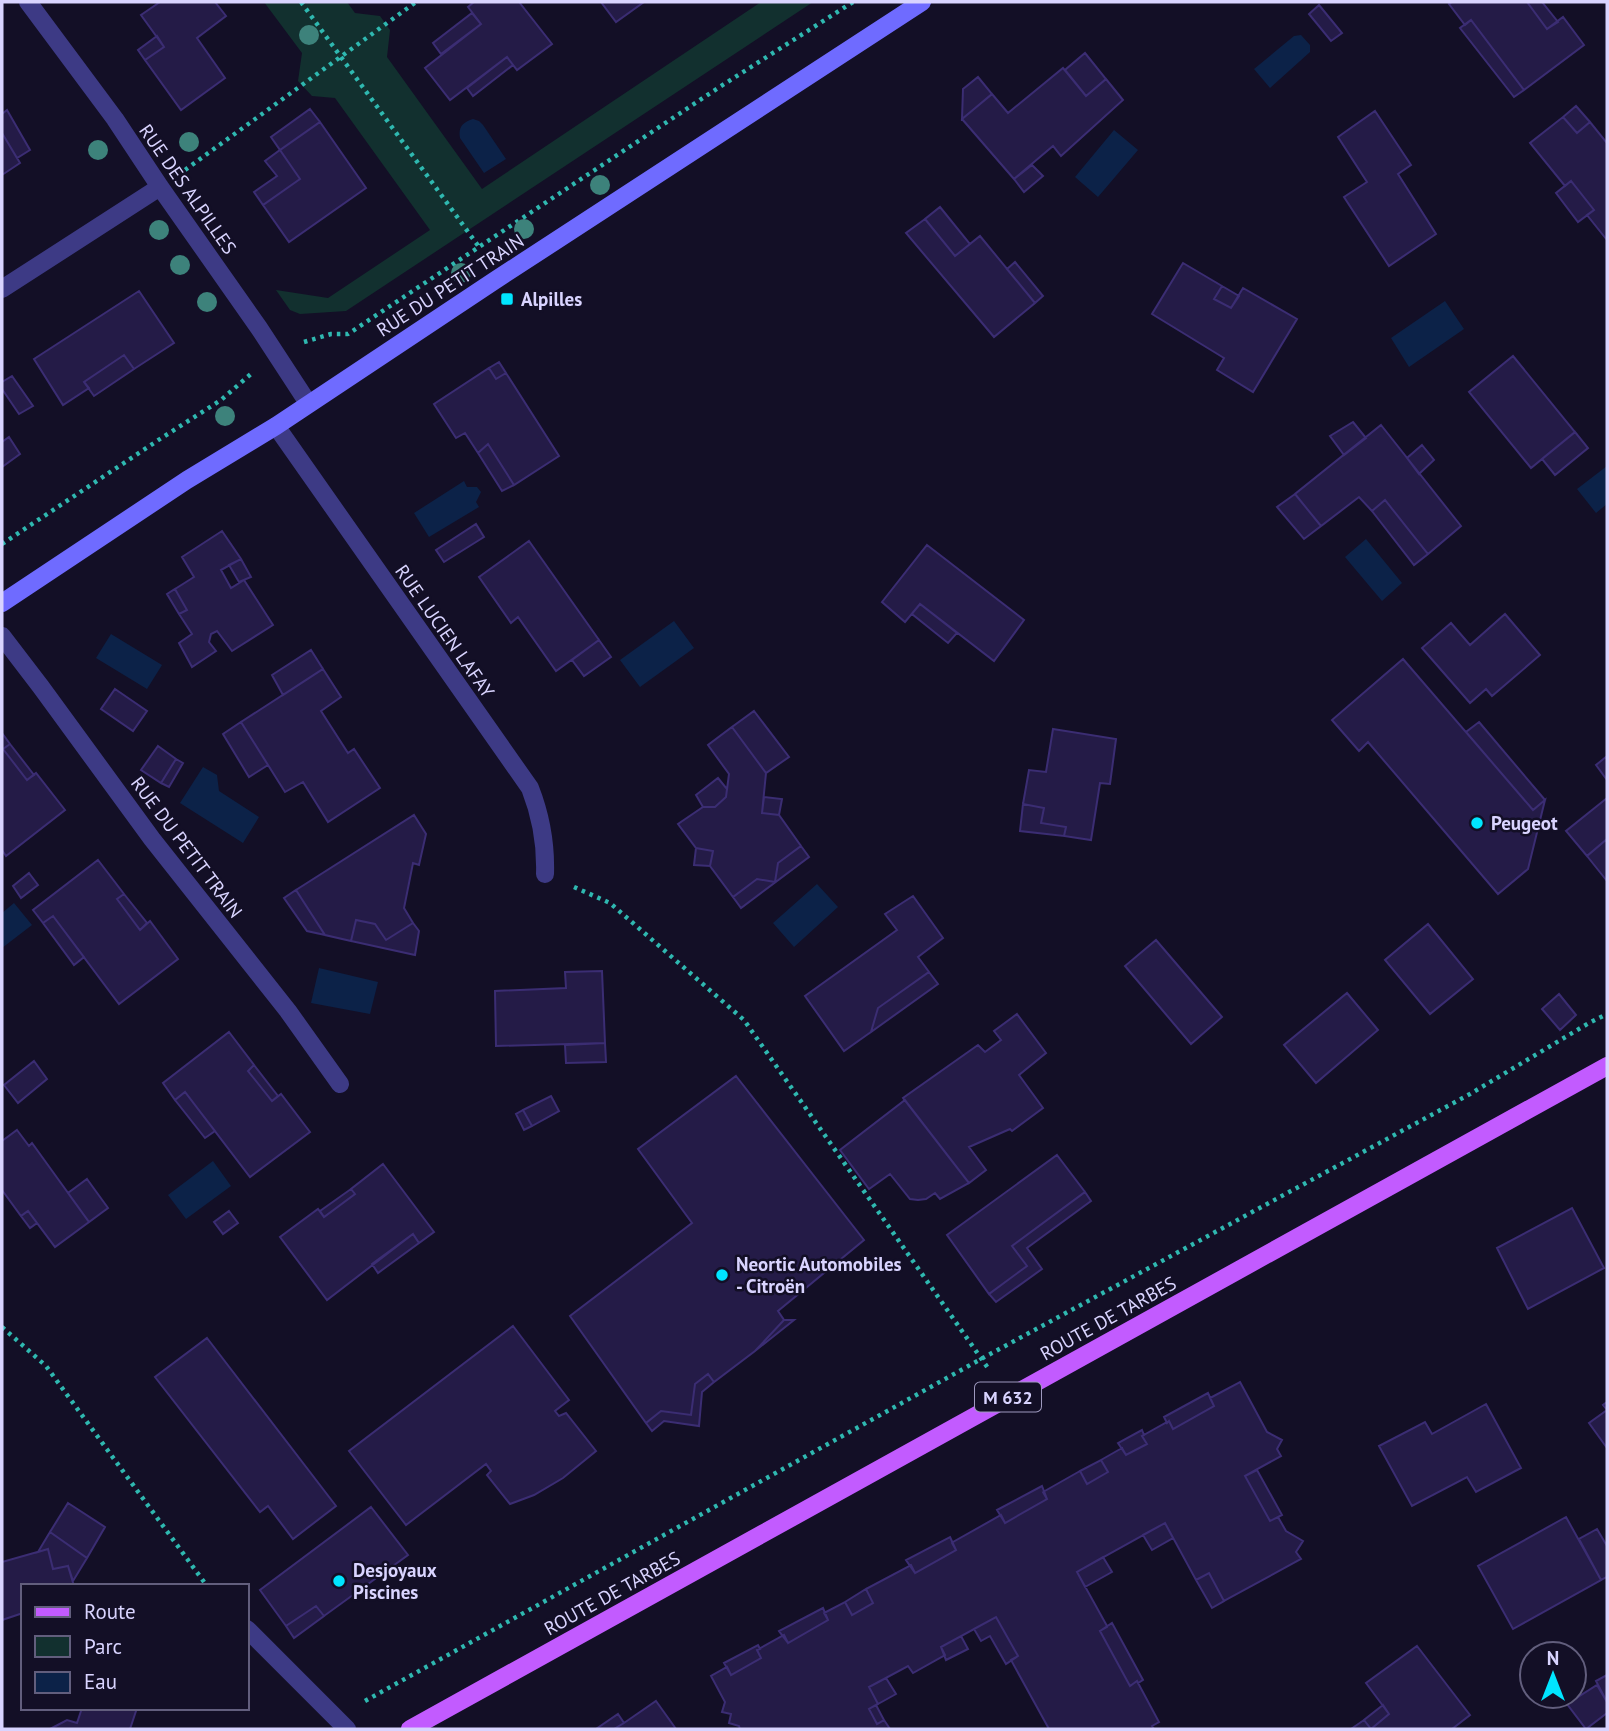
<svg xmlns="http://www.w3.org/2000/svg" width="1609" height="1731" viewBox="0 0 1609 1731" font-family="'PT Sans',sans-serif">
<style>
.green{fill:#12302f}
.water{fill:#0c2248}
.building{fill:#241b47;stroke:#3b2d73;stroke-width:2}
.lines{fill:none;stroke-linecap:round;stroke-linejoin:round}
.path{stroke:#2fb8b0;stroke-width:4.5;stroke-dasharray:3.5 5;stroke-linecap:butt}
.street{stroke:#3d3a85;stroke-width:18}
.secondary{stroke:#6f6bff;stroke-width:18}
.primary{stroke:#c25bff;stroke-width:18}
.tree{fill:#3d827b}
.poi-dot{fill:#00e5ff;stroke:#130f26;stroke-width:2.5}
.labels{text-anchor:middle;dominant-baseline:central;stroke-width:5;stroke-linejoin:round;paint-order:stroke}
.shield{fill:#130f26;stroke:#9e99be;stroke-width:2}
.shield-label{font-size:18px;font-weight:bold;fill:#d9d4ff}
.street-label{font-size:19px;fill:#d9d4ff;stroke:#130f26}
.poi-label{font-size:19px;font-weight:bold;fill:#d9d4ff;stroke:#130f26;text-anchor:start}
</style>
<rect width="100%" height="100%" fill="#130f26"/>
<!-- green -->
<path class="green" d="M264,2h83l8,11 25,3 10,14 -3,27 95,132 279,-187h52l-467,309 -46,3 -10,-4 -14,-20 52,8 102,-68 -95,-132 -23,-2 -14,-15 4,-28z"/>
<!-- water -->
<path class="water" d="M1301,35l9,10v7l-40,36 -16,-19 40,-33z
M473,119l6,2 4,4 23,34 -22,14 -24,-35c-2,-11 3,-16 13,-19z
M1114,130l24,20 -40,47 -23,-20z
M1445,301l19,28 -55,38 -18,-29z
M1607,466v38l-11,9 -19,-24z
M464,481l3,6h10l4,5 -5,10 3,5 -50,30 -15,-24z
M1366,539l36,44 -20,18 -37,-44z
M674,621l20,27 -54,39 -20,-27z
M111,634l51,31 -15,24 -51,-31z
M203,767l14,8 2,16 40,26 -16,26 -63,-40z
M817,884l21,23 -44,40 -21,-24z
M14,903l18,22 -30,23v-35z
M319,968l59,14 -8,32 -59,-11z
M213,1161l18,25 -45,33 -18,-24z"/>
<!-- building -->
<path class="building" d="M160,2h55l11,14 -29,22 28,40 -44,32 -36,-50 19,-13 -23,-32z
M474,2h45l33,42 -35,26 -10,-13 -57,43 -25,-32 56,-44 -13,-17z
M601,2h43l-28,20z
M1452,2h75l20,27 16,-12 21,28 -60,45 -53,-70 -6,5 -16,-21z
M1527,2h15l16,20 -11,7z
M1319,5l23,28 -11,8 -22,-27z
M472,13l9,11 -40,30 -8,-11z
M1471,20l53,70 -10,7 -54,-69z
M157,36l7,11 -19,13 -7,-10z
M1085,53l21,26 -20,17 -21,-26z
M507,57l6,8 -40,31 -6,-8z
M1063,68l23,28 20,-17 17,21 -62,56 -8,-10 -39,33 -52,-60 30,-25 16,19z
M978,77l14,17 -30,25 1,-30z
M1576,106l14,16 -13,11 -14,-16z
M310,109l10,13 -40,28 -9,-13z
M7,110l23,40 -13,8 -15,-25v-19z
M1375,111l36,54 -13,9 38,60 -47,32 -45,-69 23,-15 -29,-45z
M1563,117l14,16 13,-11 17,21v97l-20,-25 7,-5 -23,-29 -6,5 -35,-43z
M320,122l46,66 -77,54 -26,-37 37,-26 -20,-29z
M2,133l18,30 -18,12z
M280,150l20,29 -37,26 -9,-13 23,-16 -12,-15z
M1032,165l11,11 -19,16 -10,-13z
M1571,181l23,29 -16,12 -22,-29z
M940,207l30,37 -15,12 -30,-37z
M925,219l30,37 25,-20 55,67 -41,34 -88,-104z
M1015,262l28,34 -8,7 -28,-34z
M1183,263l39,23 -8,13 17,9 12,-20 54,31 -44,73 -36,-22 7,-12 -72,-44z
M1222,286l17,10 -8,12 -17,-9z
M139,291l35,52 -40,26 -10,-14 -40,27 5,6 -26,17 -29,-46z
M124,355l10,14 -40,27 -10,-14z
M1513,356l62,76 -44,36 -62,-76z
M499,362l7,11 -10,6 -7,-11z
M489,368l7,11 10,-6 53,83 -45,29 -26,-41 -10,9 -13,-20 -9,5 -22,-34z
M12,376l21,30 -14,8 -17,-25v-7z
M1353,422l13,16 -22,17 -14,-19z
M1381,425l80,101 -33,28 -43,-54 -13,11 -13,-14 -38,29 -26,-32z
M1575,432l13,16 -33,27 -13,-16z
M9,437l11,17 -18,13v-25z
M488,444l26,41 -12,6 -24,-38z
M1422,445l12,15 -15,14 -12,-16z
M1295,494l26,32 -17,13 -27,-32z
M1385,500l43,54 -14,11 -42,-54z
M476,524l8,13 -40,25 -8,-12z
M222,531l19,28 -20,11 10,18 13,-8 29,45 -41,26 -15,-20 -6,3 -2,8 7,9 -24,16 -13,-24 13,-9 -13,-20 8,-4 -12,-21 19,-12 -12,-20z
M529,541l70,99 -43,31 -38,-54 -7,6 -32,-46z
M927,545l97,75 -30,41 -74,-57 -15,18 -23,-20z
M241,559l10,18 -12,5 -10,-17z
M175,589l12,21 -8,4 -12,-20z
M920,604l37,29 -9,10 -36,-29z
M1505,614l35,41 -48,41 -6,-7 -16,14 -48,-55 29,-25 19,22z
M599,640l12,17 -27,19 -12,-16z
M311,650l12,19 -40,26 -11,-20z
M1403,659l130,151 12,-10 -17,69 -30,25 -130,-152 -9,9 -27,-31z
M323,669l18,28 -20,14 27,42 6,-4 26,39 -52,34 -25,-40 -18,10 -44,-70z
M115,689l32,22 -14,20 -32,-22z
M754,711l35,46 -23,16 -34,-46z
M241,722l27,43 -19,12 -26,-43z
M1479,722l66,78 -12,10 -67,-78z
M732,727l34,46 -4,40 17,2 22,31 -23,17 -3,19 -18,-3 -24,18 -23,-31 3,-15 -17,-3 -18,-24 25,-17h12l11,-10 3,-23 -21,-29z
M1053,729l63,10 -6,45 -10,-1 -9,57 -27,-4 2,-9 -25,-4 3,-15 -21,-4 6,-34 17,2z
M2,733l8,11 -7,5 24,31 9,-7 29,37 -59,46 -4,-6z
M10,744l24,31 -7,5 -24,-31z
M158,746l18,13 -15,24 -20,-13z
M1607,756v24l-11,-15z
M176,759l7,4 -14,24 -8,-4z
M718,778l9,11 -1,8 -11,10h-12l-7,-12z
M764,797l18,2 -3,16 -17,-2z
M1607,798v41l-20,17 -21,-25z
M1023,804l21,4 -3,15 25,4 -2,9 -44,-5z
M414,815l12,19 -7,31 -6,-2 -9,45 9,15 -27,17 -11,-16 -19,-4 -5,21 -26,-6 -29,-45z
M1607,839v42l-20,-25z
M801,846l8,11 -68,51 -8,-11 24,-18 18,3 3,-19z
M696,848l17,3 -3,15 -16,-1z
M98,860l26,34 -7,5 23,31 10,-9 28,38 -59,45 -66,-88 -10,7 -10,-13z
M29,873l9,12 -17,13 -8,-12z
M296,890l29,45 -18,-4 -23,-33z
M124,894l23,29 -7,7 -23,-31z
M913,896l30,42 -25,19 11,15 -51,36 -7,24 -27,19 -39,-55 92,-66 -12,-16z
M53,916l31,41 -10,8 -31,-42z
M356,920l19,4 11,16 27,-17 6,8 -4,24 -64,-14z
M1428,924l45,55 -43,35 -45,-54z
M1156,940l66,77 -31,27 -66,-78z
M602,971l3,72 -109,3 -1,-55 71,-3 -1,-16z
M929,972l9,12 -67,48 7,-24z
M1347,993l31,37 -62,53 -32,-38z
M1559,994l17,21 -16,15 -18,-21z
M1017,1014l29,39 -27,22 24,33 -31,23 -2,-2 -41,18 17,23 -17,13 -66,-85 75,-53 7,7 16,-12 -7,-9z
M229,1032l25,33 -6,6 24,30 9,-7 29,38 -60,45 -65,-85 -10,8 -12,-17z
M605,1043l1,19 -40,1 -1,-18z
M34,1061l13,18 -29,24 -14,-18z
M254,1065l24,31 -6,5 -24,-30z
M736,1076l128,164 -86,71 6,9 -29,31 -41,31 -6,-8 -13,10 -4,31 -30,-4 -15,12 -76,-107 122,-93 -54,-74z
M185,1092l30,39 -10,7 -30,-38z
M551,1096l8,15 -27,15 -9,-16z
M905,1100l64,83 -29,16 -5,-6 -9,6 -8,1 -8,-1 -20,-25 -21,15 -29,-39z
M523,1110l9,16 -8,4 -8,-16z
M17,1130l12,16 3,-3 57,79 -34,25 -27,-36 -7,5 -19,-26v-49z
M1057,1155l28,37 -73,54 15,20 -38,28 -42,-59z
M383,1164l51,68 -15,11 -6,-9 -86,66 -47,-63 38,-28 6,8 31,-23 -4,-5z
M87,1179l21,29 -19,14 -21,-29z
M351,1189l4,5 -31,23 -4,-6z
M1085,1192l6,9 -64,47 15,21 -46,33 -7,-8 38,-28 -15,-20z
M1572,1208l32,60 -76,41 -31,-61z
M28,1211l9,12 -7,5 -9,-12z
M229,1211l9,12 -15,11 -9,-12z
M413,1234l6,9 -41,30 -6,-9z
M784,1320h10l-39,31z
M513,1326l56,74 -14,11 4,5 7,-3 30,38 -33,27 -29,17 -24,9 -23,-29 4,-4 -5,-7 -80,61 -57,-74z
M207,1338l129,168 -43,33 -25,-33 -8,6 -105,-135z
M708,1374l6,8 -12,10 -3,34 -35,-5 -12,10 -6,-8 15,-12 30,4 4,-31z
M1240,1382l27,50 15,8 -5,9 4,7 -36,20 25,45 8,-4 8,14 17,10 -7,11 5,7 -77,42 -15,-28 -13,7 -31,-57 -88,49 30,54v1l-7,4 30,55 7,-5 22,41 -7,4 2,3h-105l-38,-69 7,-4 -22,-39 -55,30 4,8 -32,18 -5,-7 -39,21 9,17 -9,5 8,15 7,-4 6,9h-150l-1,-3 -10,-3 2,-9 -9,-2 3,-10 -14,-26 16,-9 4,8 30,-17 -4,-8 27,-15 4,8 40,-23 -4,-7 21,-11 7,13 21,-12 -7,-14 45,-24 4,8 41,-23 -4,-7 1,-1 48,-27 4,8 42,-24 -4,-7 37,-21 7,13 21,-12 -7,-12 21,-12 4,7 21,-11 -5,-8 27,-15 4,8 41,-23 -4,-8z
M1208,1393l6,13 -41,23 -4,-8 -2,2 -3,-6z
M1607,1402v46l-18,-25 18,-13 -4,-5z
M1486,1404l35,64 -45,24 -9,-15 -55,29 -33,-60 46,-24 7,12z
M1142,1430l2,5 -2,1 5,8 -21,11 -8,-12z
M1101,1460l7,12 -21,12 -7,-13z
M1257,1470l25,45 -12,6 -25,-45z
M1042,1486l5,13 -42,24 -8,-13z
M68,1503l37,24 -18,31 -37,-26z
M371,1507l37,48 -84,61 -8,-10 -30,20 -26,-36z
M1566,1517l35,63 -88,49 -35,-63z
M1165,1523l8,15 -21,12 -9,-15z
M1597,1529l10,17v31l-6,3 -22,-41z
M50,1532l37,26 -14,23 -5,-15 -15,3 -5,-20 -10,3z
M950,1537l6,13 -41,23 -9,-13z
M48,1549l5,20 15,-3 6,20h-51v27l-21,7v-58z
M1103,1557l9,15 -27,15 -8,-15z
M1209,1573l15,28 -12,7 -16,-28z
M866,1589l7,14 -21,12 -7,-13z
M316,1606l8,10 -30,22 -8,-12z
M823,1608l5,12 -40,23 -9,-12z
M996,1617l22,39 -12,8 -16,-28 -9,5 -7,-12z
M1112,1623l31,57 -5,3 -1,-2 -7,5 -30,-55z
M961,1636l7,13 -22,11 -5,-13z
M758,1645l2,4 -3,1 4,8 -30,17 -7,-12z
M1417,1646l53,69 -18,14h-81l18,-15 -23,-31z
M1607,1675v27l-11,-21z
M886,1678l10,16 -18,10 -9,-17z
M1597,1685l10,17v11l-21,16 -19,-25z
M656,1701l20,28h-62l10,-6z
M876,1705l8,15 -7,4 -8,-15z
M1383,1705l6,9 -18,15 -7,-9z
M82,1708h55l-7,21h-80l17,-9 10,3z
M618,1714l6,9 -10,6h-18z
M1364,1720l7,9h-20z"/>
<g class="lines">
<!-- path -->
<path class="path" d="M301,2l178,245
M185,170l231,-168
M304,342l27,-8h17l370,-246 135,-86
M2,544l158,-105 61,-39 31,-27
M574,887l36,16 134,117 246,351
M2,1327l44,39 161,220
M365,1701l616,-342 489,-265 119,-71 18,-9"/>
<!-- street -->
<path class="street" d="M28,2l87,117 45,68 99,141 49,75
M2,289l158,-102
M276,426l254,362c11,28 16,55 15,86
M2,636l39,51 111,152 136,172 52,73
M247,1629l100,100"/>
<!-- secondary -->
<path class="secondary" d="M2,603l185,-123 89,-54 218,-145 428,-279"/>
<!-- primary -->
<path class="primary" d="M410,1729l1197,-663"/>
</g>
<!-- trees -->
<g class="tree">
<circle cx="309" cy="35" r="10"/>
<circle cx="189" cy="142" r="10"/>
<circle cx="98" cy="150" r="10"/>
<circle cx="600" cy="185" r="10"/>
<circle cx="524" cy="229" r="10"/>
<circle cx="159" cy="230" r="10"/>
<circle cx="180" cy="265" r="10"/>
<circle cx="461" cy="273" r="10"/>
<circle cx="207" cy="302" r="10"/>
<circle cx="225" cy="416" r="10"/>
</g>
<!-- markers -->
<g class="poi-dot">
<rect x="500" y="292" width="14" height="14" rx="3.5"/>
<circle cx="1477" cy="823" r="7"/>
<circle cx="722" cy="1275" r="7"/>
<circle cx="339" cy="1581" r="7"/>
</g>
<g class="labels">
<!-- shield labels -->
<rect class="shield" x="975" y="1382.5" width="66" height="29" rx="5"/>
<g class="shield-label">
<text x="1008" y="1397">M 632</text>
</g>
<!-- street labels -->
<g class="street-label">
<text transform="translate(188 189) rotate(55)">RUE DES ALPILLES</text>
<text transform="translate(450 285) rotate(-33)">RUE DU PETIT TRAIN</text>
<text transform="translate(445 631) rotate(55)">RUE LUCIEN LAFAY</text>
<text transform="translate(187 847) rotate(53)">RUE DU PETIT TRAIN</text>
<text transform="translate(1108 1318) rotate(-29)">ROUTE DE TARBES</text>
<text transform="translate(612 1593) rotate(-29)">ROUTE DE TARBES</text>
</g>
<!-- poi labels -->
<g class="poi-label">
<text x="521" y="299">Alpilles</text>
<text x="1491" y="823">Peugeot</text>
<text x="736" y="1264">Neortic Automobiles<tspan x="736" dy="22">- Citroën</tspan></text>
<text x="353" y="1570">Desjoyaux<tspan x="353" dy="22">Piscines</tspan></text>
</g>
</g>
<!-- border -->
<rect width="1609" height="1731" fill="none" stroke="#d9d4ff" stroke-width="7"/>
<!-- legend -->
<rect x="21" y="1584" width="228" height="126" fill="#130f26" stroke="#625e7d" stroke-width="2"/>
<rect x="35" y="1607" width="35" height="10" fill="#c25bff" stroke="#625e7d" stroke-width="2"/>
<text x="84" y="1619" font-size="21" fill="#d9d4ff">Route</text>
<rect x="35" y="1636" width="35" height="21" fill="#12302f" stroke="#625e7d" stroke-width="2"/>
<text x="84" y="1654" font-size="21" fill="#d9d4ff">Parc</text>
<rect x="35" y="1672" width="35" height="21" fill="#0c2248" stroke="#625e7d" stroke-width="2"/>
<text x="84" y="1689" font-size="21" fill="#d9d4ff">Eau</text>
<!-- north arrow -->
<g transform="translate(1553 1675)"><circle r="33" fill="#130f26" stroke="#625e7d" stroke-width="2"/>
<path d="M0-5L12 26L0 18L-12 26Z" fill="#00e5ff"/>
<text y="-10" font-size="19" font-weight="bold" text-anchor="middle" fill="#d9d4ff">N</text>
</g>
</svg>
